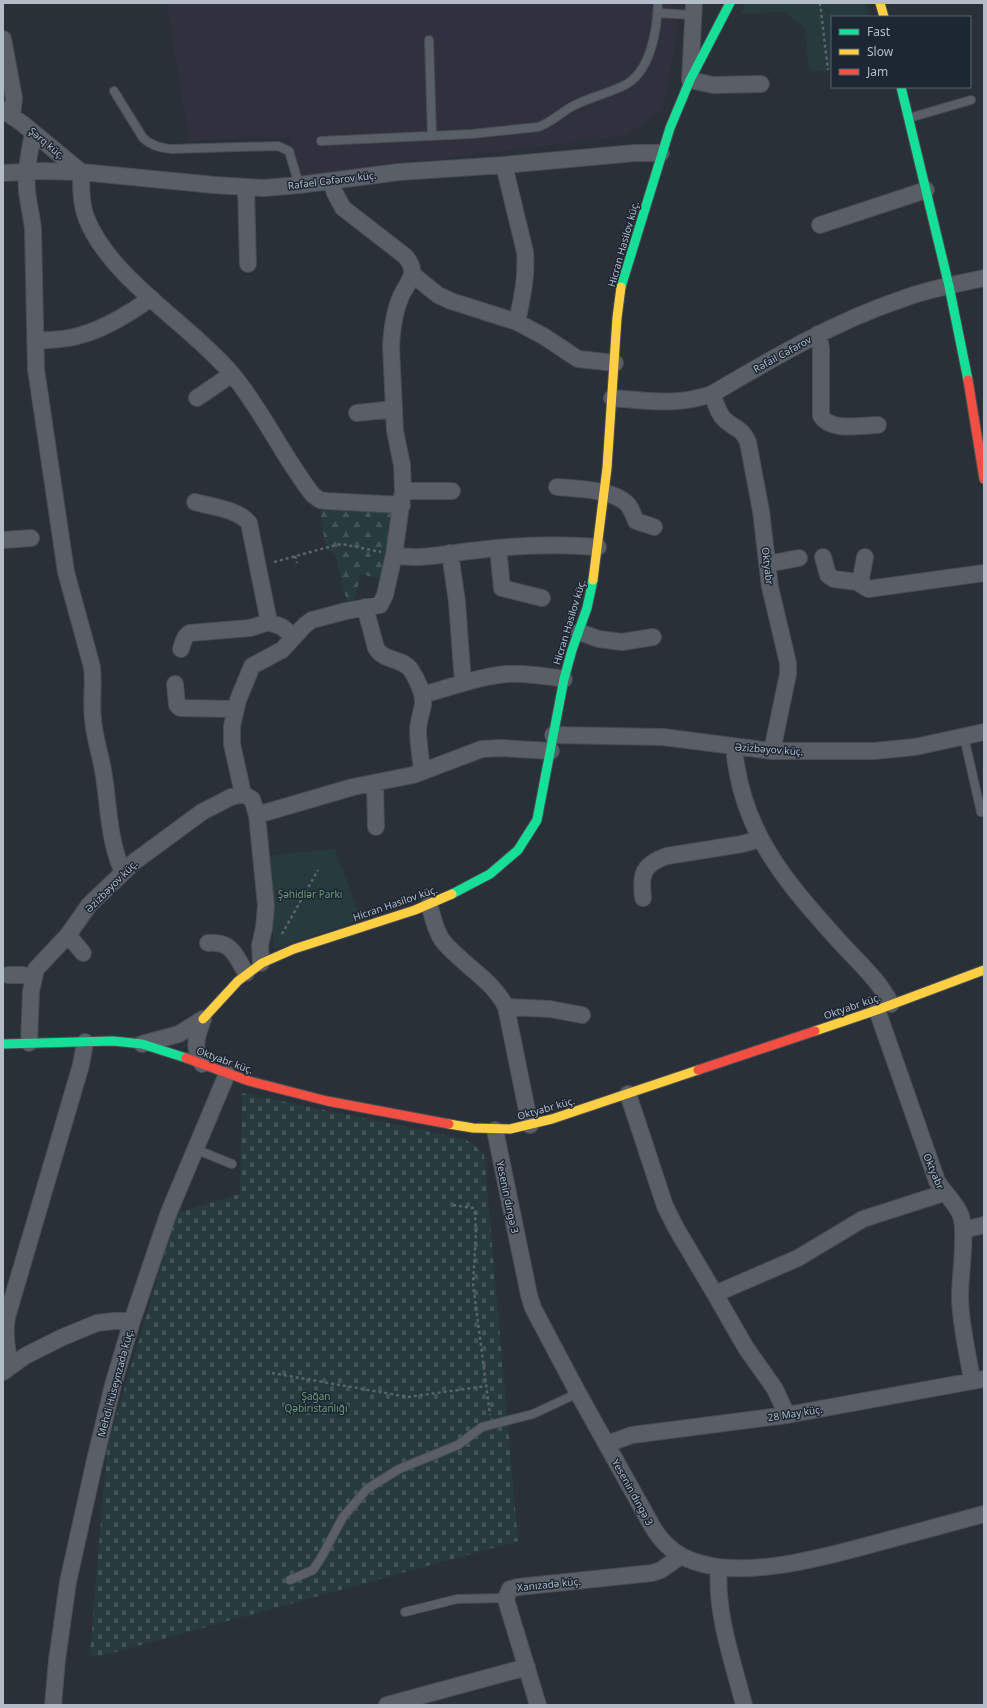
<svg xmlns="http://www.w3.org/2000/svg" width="987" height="1708" viewBox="0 0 987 1708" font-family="'Noto Sans',sans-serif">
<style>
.medical{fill:#31303e}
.green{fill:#273a3e}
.forest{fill:url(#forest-firs)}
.cemetery{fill:url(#cemetery-stones)}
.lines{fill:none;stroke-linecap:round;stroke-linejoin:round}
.lane-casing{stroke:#484c53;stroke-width:10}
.street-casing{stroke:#484c53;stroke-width:18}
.fast-casing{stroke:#484c53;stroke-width:11}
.slow-casing{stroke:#484c53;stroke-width:11}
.jam-casing{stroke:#484c53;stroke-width:11}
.path{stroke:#5d636a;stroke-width:2.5;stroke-dasharray:3 3;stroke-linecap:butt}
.lane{stroke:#5a5e66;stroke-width:8}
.street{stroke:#5a5e66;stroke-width:16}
.fast{stroke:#16e098;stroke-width:9}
.slow{stroke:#ffcf43;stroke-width:9}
.jam{stroke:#f24e42;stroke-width:9}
.labels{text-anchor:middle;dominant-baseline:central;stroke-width:3;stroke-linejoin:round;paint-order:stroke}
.street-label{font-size:10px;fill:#b4bcc9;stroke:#1d2633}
.park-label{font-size:10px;fill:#6b9a76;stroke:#1d2633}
</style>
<defs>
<pattern id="forest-firs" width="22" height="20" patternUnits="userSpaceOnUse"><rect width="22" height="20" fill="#273a3e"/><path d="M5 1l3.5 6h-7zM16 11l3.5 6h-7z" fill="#445559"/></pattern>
<pattern id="cemetery-stones" width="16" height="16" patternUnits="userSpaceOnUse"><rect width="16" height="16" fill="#273a3e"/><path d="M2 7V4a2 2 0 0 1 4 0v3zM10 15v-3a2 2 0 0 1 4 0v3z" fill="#445559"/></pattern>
</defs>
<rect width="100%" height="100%" fill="#2a3038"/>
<!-- medical -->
<path class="medical" d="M167,3h512v1l-1,23 -15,83 -37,26 -325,40 -12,-39 -100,4z"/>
<!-- green -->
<path class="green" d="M745,3h121l4,14h-38v53l-23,2 -4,-43 -20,-17 -44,2z
M335,849l26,71 -87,29 -6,-94z"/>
<!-- forest -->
<path class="forest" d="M329,506l66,3 -13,70 -21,-5 -7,27 -7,1 -12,-48 -4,-3 -5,-1 -6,-40z"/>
<!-- cemetery -->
<path class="cemetery" d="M242,1093l223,46 19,14 34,388 -417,115 -11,-1 17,-208 70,-234 63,-19z"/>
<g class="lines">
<!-- lane casing -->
<g class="lane-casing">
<path id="lane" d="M658,13l36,2
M429,40l3,96
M114,91l29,47c9,8 18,10 29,11l106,-3 11,5 10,34
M909,118l62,-18
M321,141l150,-7 67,-7c15,-5 25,-17 39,-23 15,-7 31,-11 46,-18 28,-13 34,-56 35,-83
M964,737l17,75
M195,1149l37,15
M290,1580l23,-10 8,-12 22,-41 24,-28 32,-20 59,-24 24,-18 51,-13 45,-21
M405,1612l52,-13 49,-1"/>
</g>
<!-- street casing -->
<g class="street-casing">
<path id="street" d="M694,3l-4,77 23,5 48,-1
M3,39l11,59 -2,17
M3,110l20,14 58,48c0,15 0,31 5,45 23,61 104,107 146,157 31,37 51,83 81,121l7,5 7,1 75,4
M33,132c-3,19 -8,39 -6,58 1,14 5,26 6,40l3,139 30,203 26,95c2,17 -1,35 1,52 1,17 7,34 10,51 6,34 5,70 20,102
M504,165l21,87c2,25 -3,46 -8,70
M3,173l38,-2 40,1 133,13 50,3 35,-3 100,-13 105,-7 131,-12h26
M246,188l2,76
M820,225l106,-35
M412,274l26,21 13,6 66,21 28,15 33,22 37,4
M818,334l3,14v68c10,16 39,9 57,9
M35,341c15,-1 31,-1 46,-6 23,-6 51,-23 70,-37
M712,394c4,9 6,20 13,26 10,9 17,8 23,22l13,69 9,76 18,76v11l-16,77
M197,398l35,-24
M612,398c37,3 64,8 100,-4 61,-36 122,-72 190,-95 26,-10 55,-15 82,-21
M357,413l37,-4
M557,487c20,2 59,2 72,19 3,5 5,10 7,15l18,6
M403,491h49
M195,502c17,5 43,7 54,21l20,99
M3,540l28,-2
M498,548l4,40 40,10
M450,553l7,49 6,81
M394,555c26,6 59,-3 85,-5 39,-5 80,-6 119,-3
M823,557l5,18 6,4 23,3 11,7 116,-16
M767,564l32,-6
M860,584l5,-27
M365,607l11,41c8,14 26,9 35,22 6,9 13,24 12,35 -2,8 -4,16 -5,24 0,14 3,29 4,43
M579,632l20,7 23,3 31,-5
M181,649c2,-6 3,-13 9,-16l60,-5 19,-6 13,5 12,10
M175,684l2,21 3,3 55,1
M423,695c27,-8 55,-18 83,-21 19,-1 39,2 58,5
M553,735l110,2 109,14h102l41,-4 69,-15
M734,747c7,84 51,134 105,194 18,20 40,39 52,63
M375,783l1,44
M257,815l96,-28 60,-12 69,-26 19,-1 50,3
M643,898c-3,-24 0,-34 24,-42l75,-12 18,-5
M429,905c4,11 6,25 13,35 19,24 50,39 64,67l24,118
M68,935l15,18
M208,943c24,-2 27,12 38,30
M261,963l-1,-18 4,-17 2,-22 -9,-91 -5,-16 -9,-5 -11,-50v-18l6,-26 14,-34 30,-16 23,-25 7,-5 34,-9 34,-6 5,-10 9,-40 9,-64 -1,-26 -7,-34 -4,-85c1,-17 3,-34 10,-50 3,-7 10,-15 11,-23 1,-7 -3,-12 -7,-17l-62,-48 -8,-15 -4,-12
M8,975h15l10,3
M506,1007l44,2 32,6
M877,1010l60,171c7,12 20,23 24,35 6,18 -1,58 -1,80 0,28 8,57 12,85
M29,1043l2,-52 5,-22 32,-34 21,-30 45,-43 68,-50 29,-15 12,-3
M142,1044l37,-10 24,-15c-6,17 -11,27 -1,45
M628,1094l37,112 11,22 39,66 31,54 29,41 12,26
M495,1130l34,165 4,13 45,85 74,133c10,17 23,29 41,35 53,20 138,-6 191,-20 33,-9 67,-18 100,-27
M963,1230l21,-5
M715,1294l83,-36 65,-39 81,-26
M10,1365c-3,-16 -6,-31 -3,-48l74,-252 4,-23
M3,1372l22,-16 38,-19 34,-14 17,-2h18
M607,1444l25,-9 155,-20 197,-36
M719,1567c-4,45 14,95 25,138
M53,1705l4,-45 11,-78 27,-122 18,-75 19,-64 37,-109 58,-138
M387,1705l140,-38
M538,1705l-31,-102 -1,-5 4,-9 8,-2 134,-14 9,-3 20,-14"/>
</g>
<!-- fast casing -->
<g class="fast-casing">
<path id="fast" d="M901,87l48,199 19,94
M621,287l49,-159 20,-48 40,-77
M452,894l38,-20 28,-24 19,-30 27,-141 8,-29 15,-42 6,-28
M3,1044l110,-3 29,3 44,14"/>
</g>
<!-- slow casing -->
<g class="slow-casing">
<path id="slow" d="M880,3l4,14
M593,580l14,-112 10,-150 4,-31
M203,1019l35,-38 24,-18 32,-14 121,-39 37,-16
M815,1031l62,-21 107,-40
M449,1124l24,4 37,1 42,-10 146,-49"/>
</g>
<!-- jam casing -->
<g class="jam-casing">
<path id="jam" d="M968,380l16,99
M186,1058l63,23 78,20 122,23
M698,1070l117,-39"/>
</g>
<!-- path -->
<path class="path" d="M820,3l8,67
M295,556l2,7
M274,562l62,-17 6,-1 39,8
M282,934l36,-64
M453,1205l20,3 2,5 1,19 -3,52 17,131
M272,1373l136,24 79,-11"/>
<!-- lane -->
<use href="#lane" class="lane"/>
<!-- street -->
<use href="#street" class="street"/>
<!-- fast -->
<use href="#fast" class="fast"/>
<!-- slow -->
<use href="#slow" class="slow"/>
<!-- jam -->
<use href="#jam" class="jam"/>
</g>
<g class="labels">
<!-- street labels -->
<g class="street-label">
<text transform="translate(47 143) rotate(40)">Şərq küç.</text>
<text transform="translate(332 180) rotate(-7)">Rafael Cəfərov küç.</text>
<text transform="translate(623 244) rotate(-74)">Hicran Hasilov küç.</text>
<text transform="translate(782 354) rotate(-29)">Rəfail Cəfərov</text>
<text transform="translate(768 566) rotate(83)">Oktyabr</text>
<text transform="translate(569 622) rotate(-73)">Hicran Hasilov küç.</text>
<text transform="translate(769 749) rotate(4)">Əzizbəyov küç.</text>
<text transform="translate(111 886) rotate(-45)">Əzizbəyov küç.</text>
<text transform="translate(395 903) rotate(-19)">Hicran Hasilov küç.</text>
<text transform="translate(852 1006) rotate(-19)">Oktyabr küç.</text>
<text transform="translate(225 1060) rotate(20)">Oktyabr küç.</text>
<text transform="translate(546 1108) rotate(-16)">Oktyabr küç.</text>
<text transform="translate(934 1171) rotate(67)">Oktyabr</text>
<text transform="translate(508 1197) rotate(78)">Yesenin dıngə 3</text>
<text transform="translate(115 1383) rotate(-75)">Mehdi Hüseynzadə küç.</text>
<text transform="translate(795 1413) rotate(-9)">28 May küç.</text>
<text transform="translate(633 1492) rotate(61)">Yesenin dıngə 3</text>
<text transform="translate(549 1584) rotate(-6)">Xanızadə küç.</text>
</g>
<!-- park labels -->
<g class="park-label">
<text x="310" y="894">Şəhidlər Parkı</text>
<text x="316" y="1396">Şağan<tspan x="316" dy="12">Qəbiristanlığı</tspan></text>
</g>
</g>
<!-- border -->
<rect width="987" height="1708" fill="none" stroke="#b4bcc9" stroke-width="8"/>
<!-- legend -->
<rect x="831" y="16" width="140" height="72" fill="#1d2633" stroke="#59626f"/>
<rect x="839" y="29" width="20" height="6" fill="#16e098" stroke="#59626f"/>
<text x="867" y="36" font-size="12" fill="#b4bcc9">Fast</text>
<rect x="839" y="49" width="20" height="6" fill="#ffcf43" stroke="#59626f"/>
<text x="867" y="56" font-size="12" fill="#b4bcc9">Slow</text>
<rect x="839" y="69" width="20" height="6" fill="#f24e42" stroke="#59626f"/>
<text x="867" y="76" font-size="12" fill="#b4bcc9">Jam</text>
</svg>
